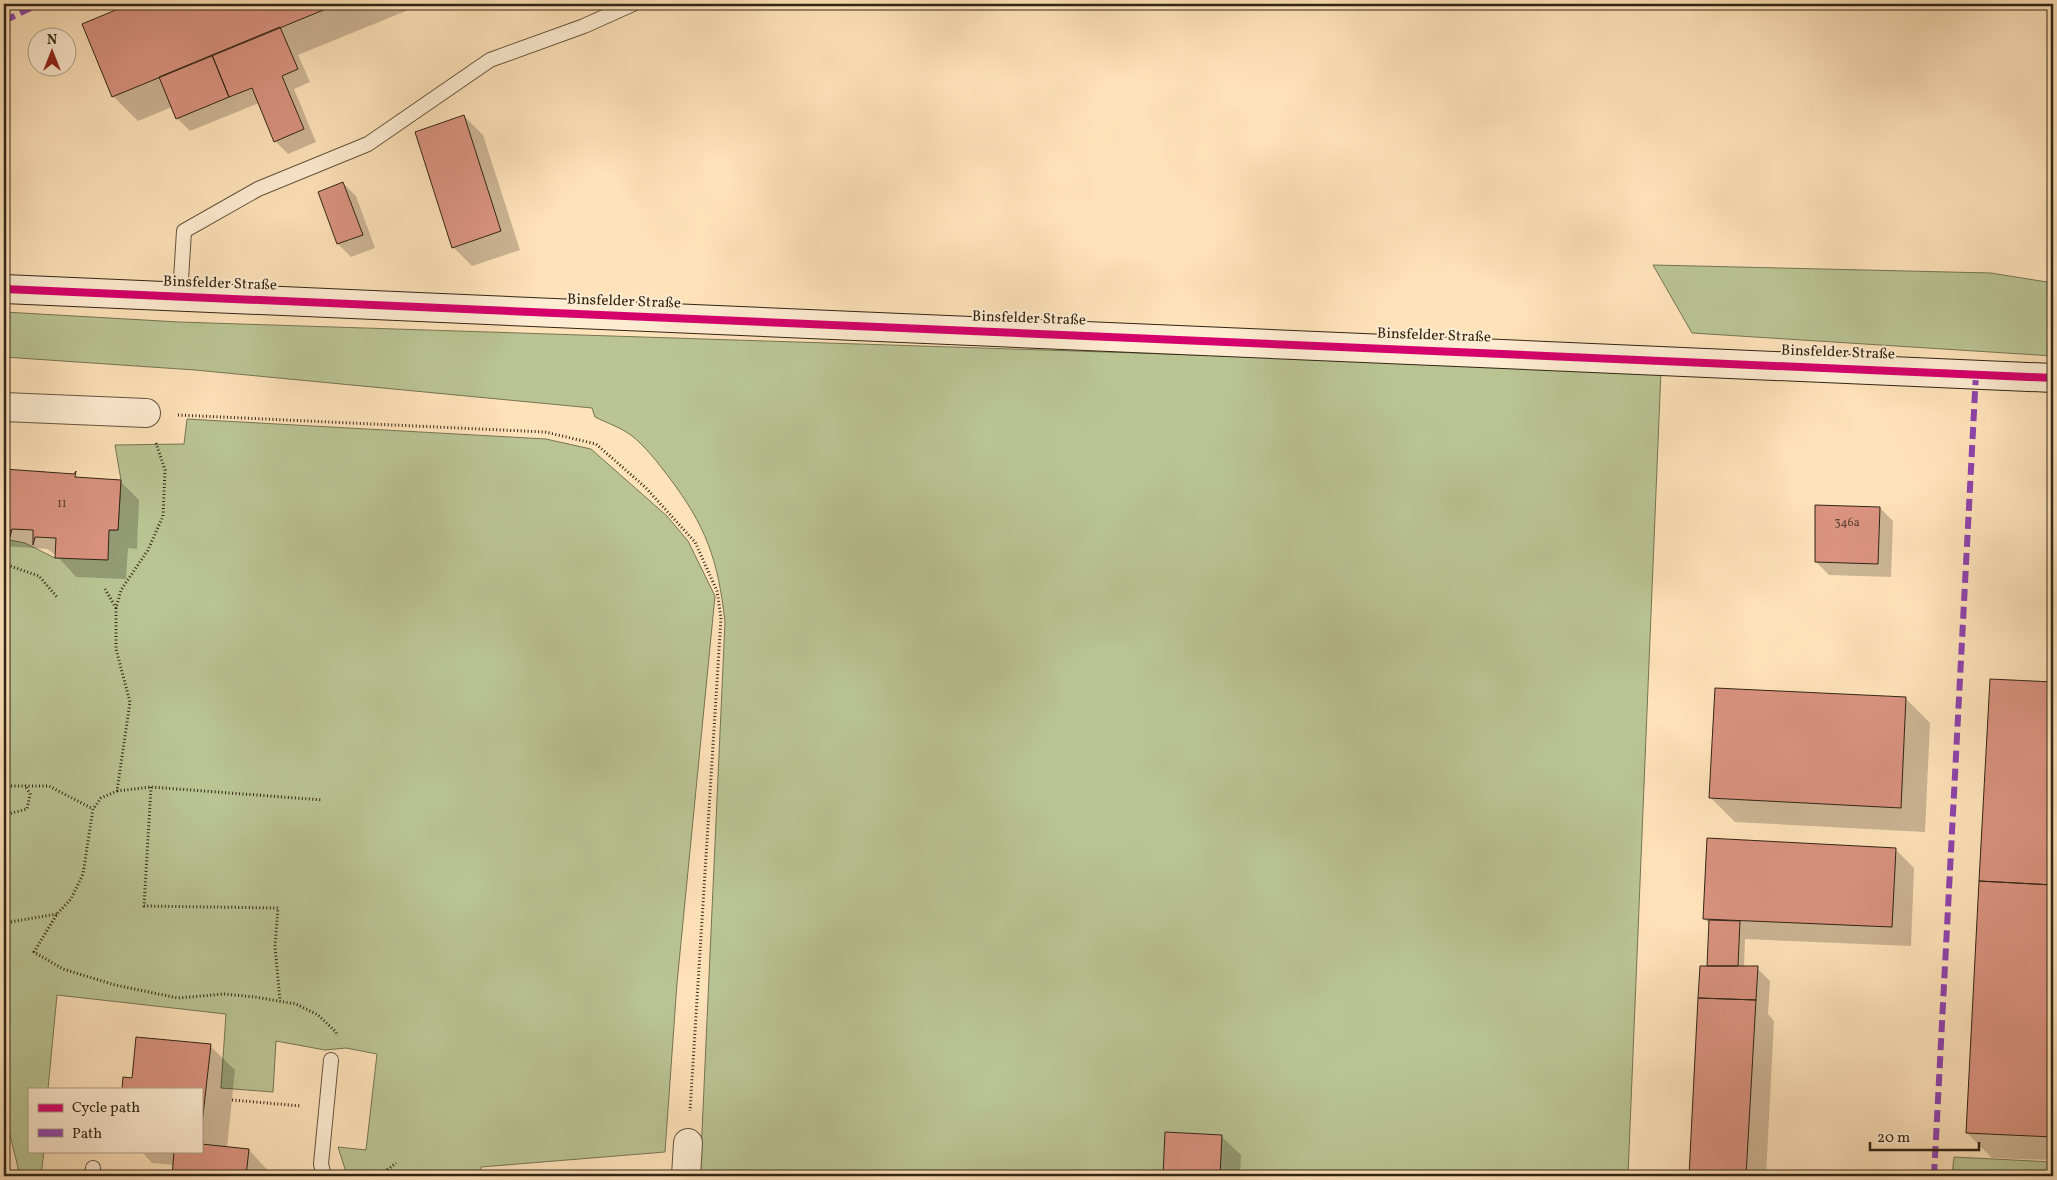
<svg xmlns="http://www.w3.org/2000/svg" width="2057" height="1180" viewBox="0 0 2057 1180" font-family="Vollkorn,serif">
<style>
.green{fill:#bac493;stroke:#767454}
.shadow{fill:#0003}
.building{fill:#d9937f;stroke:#322514}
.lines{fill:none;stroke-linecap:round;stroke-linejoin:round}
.lane-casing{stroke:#65543d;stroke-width:16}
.street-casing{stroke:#65543d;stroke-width:30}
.secondary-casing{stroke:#322514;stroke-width:30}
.path{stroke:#322514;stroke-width:3;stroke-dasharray:1 2.5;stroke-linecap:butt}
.lane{stroke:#feecd2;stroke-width:14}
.street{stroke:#feecd2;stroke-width:28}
.secondary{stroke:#feecd2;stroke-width:28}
.quiet{stroke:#8e44ad;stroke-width:6;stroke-dasharray:12 6;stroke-linecap:butt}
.cycleway-casing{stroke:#feecd2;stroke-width:11}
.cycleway{stroke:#d6006c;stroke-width:8}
.labels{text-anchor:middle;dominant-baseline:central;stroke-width:4;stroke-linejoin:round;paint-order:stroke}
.number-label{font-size:12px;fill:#5c402f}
.street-label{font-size:15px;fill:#322514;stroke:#feecd2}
</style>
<rect width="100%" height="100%" fill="#fee2b9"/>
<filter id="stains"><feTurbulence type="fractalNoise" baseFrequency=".004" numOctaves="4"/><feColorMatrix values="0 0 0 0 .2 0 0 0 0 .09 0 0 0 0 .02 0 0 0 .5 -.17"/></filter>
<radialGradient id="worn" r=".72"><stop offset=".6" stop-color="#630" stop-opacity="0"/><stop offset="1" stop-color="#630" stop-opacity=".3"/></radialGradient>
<!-- green -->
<path class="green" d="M1653,265l338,8 62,10v73l-361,-23z
M4,312l175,10 1482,48 -33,806h-928l25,-554c-7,-63 -19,-96 -57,-146 -10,-13 -23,-30 -36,-40 -10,-8 -25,-13 -37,-19l-3,-9 -397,-38 -191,-13z
M187,419l359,20 45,10 76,67 21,25 27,55 -38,387 -12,169 -184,15 -1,9h-102l-32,-4 -8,-25 28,3 11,-96 -31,-6 -21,2 -49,-9 -3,51 -52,-4 5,-74 -169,-19 -9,94h-19v62h15l-3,25h-21l-16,-66v-571l21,4 30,15 54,-28h9l3,-50 -6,-35 69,-1z
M1954,1157l99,5v14h-101z"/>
<!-- shadow -->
<path class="shadow" d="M134,4h283l1,2 -120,49 12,27 -16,7 22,53 -28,12 -13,-13 -16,-38 -69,28 -13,-13 -5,-11 -34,14 -25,-25 -30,-72z
M464,116l19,19 37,115 -48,16 -19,-19z
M343,183l13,13 19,52 -24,9 -13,-13 -18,-52z
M4,470l41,1 3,3 27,1 4,4 41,2 19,19 -2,49 -9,-1 -2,31 -50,-2 -19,-21 -10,-7 -43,-3z
M1880,508l13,13 -2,56 -62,-2 -13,-13z
M1991,680l62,3v477l-61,-2 -25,-25z
M1906,699l24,24 -5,109 -190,-10 -25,-25z
M1895,849l19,19 -3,78 -166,-7 -1,28 13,1 13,13 -2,33 6,7 -8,155h-76l11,-209h9v-43l-6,-5z
M210,1046l25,24 -8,78 22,2 24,26h-100l1,-11 -22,-2 -11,-12h60v-62l-68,-9z
M1166,1133l55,3 20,19 -1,21h-76z"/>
<!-- building -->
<path class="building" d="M130,4h208l-226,93 -30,-73z
M280,27l18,42 -16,7 22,53 -30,13 -22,-54 -23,9 -17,-42z
M212,55l17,42 -53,22 -17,-42z
M464,115l37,116 -49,17 -37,-116z
M343,182l20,53 -26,9 -19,-52z
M4,469l70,5 2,-3 -1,6 46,3 -3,50h-9l-1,30 -53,-2 1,-20 -21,-1 -2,8v-15l-21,-1 -2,8v-8h-6z
M1815,505l65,2 -2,57 -63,-2z
M1990,679l63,3v203l-74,-4z
M1715,688l191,9 -5,111 -192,-10z
M1707,838l189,10 -4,79 -189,-8z
M1979,881l74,4v252l-87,-4z
M1709,920l31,1 -2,45h-31z
M1700,966h58l-2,34 -58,-2z
M1698,998l58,2 -10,176h-57z
M136,1037l75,7 -10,89v-44h-79l1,-12 9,1z
M1165,1132l57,3 -2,41h-57z
M201,1144l48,5 -3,27h-74l2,-25h27z"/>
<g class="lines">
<!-- lane casing -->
<g class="lane-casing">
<path id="lane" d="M180,296l4,-65 74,-42 110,-45 122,-84 94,-34 49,-22
M92,1176l1,-8
M324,1176l-3,-12 10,-104"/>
</g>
<!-- street casing -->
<g class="street-casing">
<path id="street" d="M4,407l142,6
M686,1176l2,-33"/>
</g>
<!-- secondary casing -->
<g class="secondary-casing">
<path id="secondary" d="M4,289l2049,89"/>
</g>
<!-- path -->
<path class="path" d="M178,415l367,17 51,12 49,43 50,55 22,49 4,27 -31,493
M156,443l9,27 -2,46 -15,34 -27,40 -5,18v41l14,53 -13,89 -16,7 -8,11 -10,65 -12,25 -14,15 -23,38 29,17 52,16 63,13 46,-4 31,3 41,7 22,11 18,17 1,4
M4,564l35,12 18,21
M105,589l11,19
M4,786h45l44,23
M151,787l-7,119 134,2 -3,38 5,55
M117,791l34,-4 171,13
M4,815l23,-6 3,-15 -5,-9
M4,923l53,-9
M232,1100l69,6
M261,1176v-5
M379,1176l17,-13"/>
<!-- lane -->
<use href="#lane" class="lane"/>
<!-- street -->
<use href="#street" class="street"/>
<!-- secondary -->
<use href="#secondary" class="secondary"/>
<!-- quiet -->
<path class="quiet" d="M4,21l35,-17
M1934,1176l42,-803"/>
<!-- cycleway casing -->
<g class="cycleway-casing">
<path id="cycleway" d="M4,289l2049,89"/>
</g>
<!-- cycleway -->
<use href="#cycleway" class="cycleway"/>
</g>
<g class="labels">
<!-- number labels -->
<g class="number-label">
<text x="62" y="504">11</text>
<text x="1847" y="523">346a</text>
</g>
<!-- street labels -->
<g class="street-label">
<text transform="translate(220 284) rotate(2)">Binsfelder Straße</text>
<text transform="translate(624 302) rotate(2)">Binsfelder Straße</text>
<text transform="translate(1029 319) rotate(2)">Binsfelder Straße</text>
<text transform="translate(1434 336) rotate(2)">Binsfelder Straße</text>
<text transform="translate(1838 353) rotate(2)">Binsfelder Straße</text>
</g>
</g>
<!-- margin -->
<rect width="2057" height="1180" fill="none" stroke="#fee2b9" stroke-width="20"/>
<rect x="5" y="5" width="2047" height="1170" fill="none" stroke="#322514" stroke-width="2.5"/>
<rect x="10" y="10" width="2037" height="1160" fill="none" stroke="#322514"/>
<!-- legend -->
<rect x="28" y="1088" width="175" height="65" fill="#feecd2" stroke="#ac9c86"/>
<rect x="38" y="1104" width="25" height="8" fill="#d6006c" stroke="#ac9c86"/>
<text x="72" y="1112" font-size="15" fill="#322514">Cycle path</text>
<rect x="38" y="1129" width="25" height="8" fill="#8e44ad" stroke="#ac9c86"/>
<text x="72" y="1138" font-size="15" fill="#322514">Path</text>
<!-- north arrow -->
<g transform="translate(52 52)"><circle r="24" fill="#feecd2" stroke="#ac9c86"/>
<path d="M0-4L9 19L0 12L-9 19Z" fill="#8f2418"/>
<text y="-8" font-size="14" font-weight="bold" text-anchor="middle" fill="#322514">N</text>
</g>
<!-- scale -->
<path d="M1870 1142v8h109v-8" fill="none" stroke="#322514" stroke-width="2.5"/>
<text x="1877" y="1142" font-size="15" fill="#322514" stroke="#feecd2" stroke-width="4" paint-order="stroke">20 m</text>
<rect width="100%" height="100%" filter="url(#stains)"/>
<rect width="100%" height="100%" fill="url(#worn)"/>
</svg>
